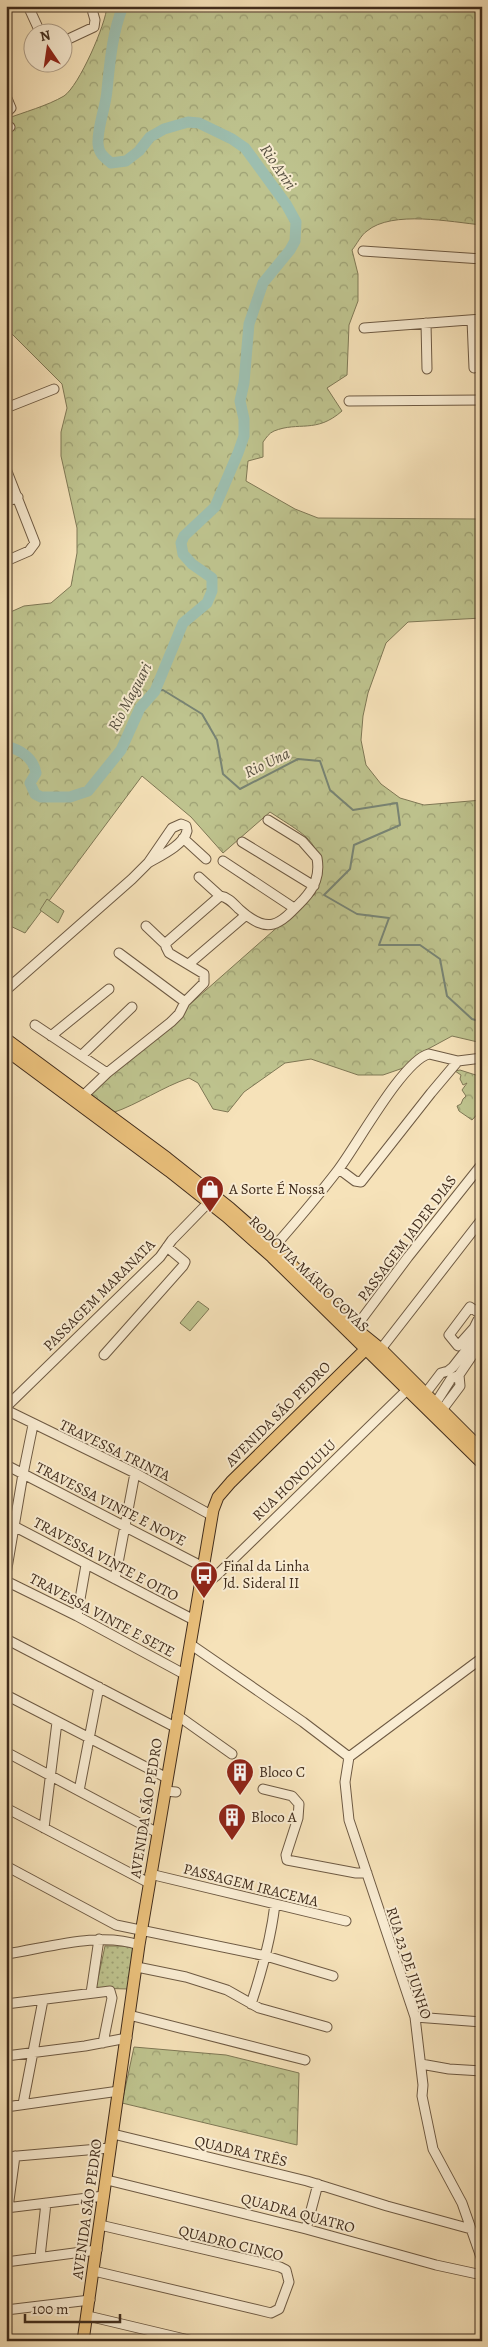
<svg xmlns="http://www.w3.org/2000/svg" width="488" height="2347" viewBox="0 0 488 2347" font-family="Alegreya,serif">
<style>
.forest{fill:url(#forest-crowns);stroke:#7f7855}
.park{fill:url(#park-dots);stroke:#7f7855}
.pitch{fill:#bec38e;stroke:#7f7855}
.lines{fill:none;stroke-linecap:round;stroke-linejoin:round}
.stream{stroke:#788474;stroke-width:2}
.river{stroke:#9dbeaf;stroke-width:11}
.minor-casing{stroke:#6e5a43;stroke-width:11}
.major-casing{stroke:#402c1c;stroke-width:13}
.minor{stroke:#f9ecd2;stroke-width:9}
.major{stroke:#ebc17c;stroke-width:11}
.labels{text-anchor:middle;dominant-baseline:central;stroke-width:4;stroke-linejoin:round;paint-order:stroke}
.poi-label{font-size:15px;fill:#402c1c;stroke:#f9ecd2;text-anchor:start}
.street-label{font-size:15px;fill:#402c1c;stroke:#f9ecd2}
.water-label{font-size:16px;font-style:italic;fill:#575041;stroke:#f9ecd2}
</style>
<defs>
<pattern id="forest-crowns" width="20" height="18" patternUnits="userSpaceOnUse" patternTransform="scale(1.25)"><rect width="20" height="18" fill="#bec38e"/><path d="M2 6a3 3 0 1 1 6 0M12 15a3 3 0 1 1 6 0" fill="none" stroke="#9c9f73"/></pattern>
<pattern id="park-dots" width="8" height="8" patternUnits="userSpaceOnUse" patternTransform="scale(1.25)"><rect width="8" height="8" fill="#bec38e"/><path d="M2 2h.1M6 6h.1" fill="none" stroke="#9c9f73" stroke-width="1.8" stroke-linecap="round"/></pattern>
</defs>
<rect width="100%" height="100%" fill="#f6e2b9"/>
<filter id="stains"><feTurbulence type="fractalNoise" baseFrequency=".004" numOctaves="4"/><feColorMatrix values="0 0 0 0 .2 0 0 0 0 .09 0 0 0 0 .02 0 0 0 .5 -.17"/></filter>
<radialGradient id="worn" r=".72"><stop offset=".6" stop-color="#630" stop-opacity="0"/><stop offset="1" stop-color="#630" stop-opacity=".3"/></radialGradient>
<!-- forest -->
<path class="forest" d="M107,6h375v219c-31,-3 -90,-15 -115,6 -6,4 -10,13 -15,19l6,24v27l-9,24 -2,50 -20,13 15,23c-26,23 -43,10 -68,20 -5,2 -8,7 -11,11v15l-15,4 -2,20 49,28 23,9 164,1v99l-74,4 -22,21 -18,50 -5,23 -2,24 5,25 15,19 19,14 24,7 58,-5v243l-30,-7 -35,19 -8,11 -26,9h-25l-47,-16 -26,4 -41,29 -16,20 -15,-3 -15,-26 -9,-5c-27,9 -50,26 -77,35l-24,-19 227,-200c12,-52 -6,-56 -45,-82l-47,41 -32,-36 -49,-41 -117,157 -19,-9v-310l18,-8 27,-3 20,-17 6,-33v-25l-16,-72v-24l6,-24 -5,-24 -56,-56v-209c18,-7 41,-13 58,-23 15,-10 42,-72 43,-90z
M460,1070l22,7v32l-10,11 -13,-9 -2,-5 4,-2 2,-5 3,-3 -4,-6 5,-7 -4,2 -3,-6 1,-4 -6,-4z
M134,2047l92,8 73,18 -2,72 -175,-42z"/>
<!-- park -->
<path class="park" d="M105,1946h30l-7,43 -32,-1z"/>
<!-- pitch -->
<path class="pitch" d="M47,899l17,12 -6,12 -18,-13z
M198,1301l11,8 -19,22 -10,-8z"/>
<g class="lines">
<!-- stream -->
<path class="stream" d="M155,691l8,-1 39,24 15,26 6,34 17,15 58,-30 22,2 10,29 23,20 44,-7 3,22 -46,20 -4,24 -26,26 33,19 32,4 -10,27h41l20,14 7,37 25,23 10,3"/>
<!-- river -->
<path class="river" d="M6,746c15,4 27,11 30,27l-6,10 5,11 6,3h29l18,-6 33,-41 19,-42 15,-17 28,-68 24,-20 5,-12v-13l-20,-14 -9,-10 -2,-11 3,-7 31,-29 23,-54 6,-17v-17l-4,-18 4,-18 5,-59 14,-41 27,-33 5,-9 1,-19 -10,-18 -41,-56 -13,-9 -33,-16 -11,-1 -24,7 -14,8 -11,14 -13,10 -15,2c-7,-6 -12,-9 -13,-19 -1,-17 8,-37 9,-54 3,-29 5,-56 16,-84"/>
<!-- minor casing -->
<g class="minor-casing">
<path id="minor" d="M28,6l12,26
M62,42l32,-15 1,-7 -4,-14
M6,96l5,12 -5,5
M6,128l4,-1
M363,251l119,8
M472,320l2,48
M426,323l1,46
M364,328l118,-9
M349,401l133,-1
M6,408l48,-19
M6,469l29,74 -6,8 -23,10
M6,502l12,-5
M183,838l23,21
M242,842l72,44
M223,861l71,47
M199,877l21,19
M146,926l20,19
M119,953l66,49 19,-19v-9l-35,-21 -3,-6v-4l54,-47c8,1 13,7 19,13 30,27 40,16 64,-9 12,-13 17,-25 14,-42l-15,-17 -34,-21
M190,963l56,-48
M6,990l126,-111 16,-16 24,-35 9,-4 5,2 1,5c-3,14 -27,25 -39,32
M35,1025l72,48
M51,1036l58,-47
M82,1055l50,-48
M84,1095l23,-22 64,-51 8,-8 6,-12
M339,1169l16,12 6,1 70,-89 27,-32
M274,1247c22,-25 44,-51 64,-77 18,-23 65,-110 91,-116l29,7 24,-3
M355,1328l53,-71 74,-93
M474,1328l-16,18 -9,-11 21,-28 9,6 1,3 -6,12 5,5
M381,1349l101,-130
M104,1355l79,-89 2,-4 -18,-15
M425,1394l16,-21 7,-2 5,-4 29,-37
M435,1404l16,-25 8,-4 23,-34
M6,1407l154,-150 12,-17 37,-38
M6,1410l129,63 76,42
M442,1410l18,-24 -1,-11
M6,1465l197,102
M6,1522l188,98
M6,1574l17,-100 10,-49
M115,1579l20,-106
M6,1581l71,35 107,58
M199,1589l17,-13 191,-186
M77,1616l9,-51
M6,1639l169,88
M190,1644l113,78 46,35
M6,1695l161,83
M177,1715l55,39
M6,1752l152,81
M349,1757l-4,25 4,38 66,197 8,68 -1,11 11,53 29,54 20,57
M349,1757l133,-99
M263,1789l29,7 7,8 -1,14 -12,37 1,5 69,13h11
M79,1791l20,-104
M165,1791l11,1
M6,1808l143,75
M44,1828l13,-106
M6,1866l110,59 150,31 67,20
M150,1874l196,47
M6,1954c41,-6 94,-23 133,-9
M137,1967l49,10 41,13 32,18 68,19
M91,1993l8,-54
M6,2004l104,-13 2,7 -9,45
M251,2004c11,-33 20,-66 24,-100
M129,2015l176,45
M415,2017l67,5
M6,2056l79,-10 42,-8
M421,2064l28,5 33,2
M23,2104l20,-104
M6,2107l113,-16
M113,2134l194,47 80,25 84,23
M6,2157l104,-9
M107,2180l199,49 130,36 46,10
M6,2208l98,-12
M8,2208l7,-52
M306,2229l12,-45
M40,2257l6,-54
M6,2262l91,-12
M94,2271l177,42 8,-4 10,-27 -3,-12 -6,-3 -180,-42
M6,2310l84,-10
M88,2316l105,25"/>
</g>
<!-- major casing -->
<g class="major-casing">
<path id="major" d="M6,1039l161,119 63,50 44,39 81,81 26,21 101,101
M6,1050l163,121 58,46 45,40 210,206
M83,2341l56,-396 74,-435 5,-13 13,-15 141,-139"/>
</g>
<!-- minor -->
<use href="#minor" class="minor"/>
<!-- major -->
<use href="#major" class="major"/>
</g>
<!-- icons -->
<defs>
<g id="shop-pin" transform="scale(1.4375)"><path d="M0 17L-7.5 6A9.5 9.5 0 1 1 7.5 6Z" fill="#8f2418" stroke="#f9ecd2"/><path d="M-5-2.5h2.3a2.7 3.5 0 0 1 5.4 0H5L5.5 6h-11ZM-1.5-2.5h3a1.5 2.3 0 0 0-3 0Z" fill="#fff"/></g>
<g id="bus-pin" transform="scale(1.4375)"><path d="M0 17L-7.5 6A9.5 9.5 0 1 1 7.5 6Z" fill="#8f2418" stroke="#f9ecd2"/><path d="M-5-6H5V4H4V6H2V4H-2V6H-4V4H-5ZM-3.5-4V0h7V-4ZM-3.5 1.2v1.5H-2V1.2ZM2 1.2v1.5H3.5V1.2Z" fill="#fff"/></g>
<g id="building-pin" transform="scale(1.4375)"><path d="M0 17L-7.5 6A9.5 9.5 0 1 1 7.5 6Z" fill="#8f2418" stroke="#f9ecd2"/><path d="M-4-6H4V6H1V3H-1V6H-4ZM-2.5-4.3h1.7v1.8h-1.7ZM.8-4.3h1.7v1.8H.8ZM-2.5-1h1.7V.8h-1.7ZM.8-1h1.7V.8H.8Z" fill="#fff"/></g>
</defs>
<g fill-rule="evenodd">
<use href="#shop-pin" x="210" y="1189"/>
<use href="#bus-pin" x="204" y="1575"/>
<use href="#building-pin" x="240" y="1772"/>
<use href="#building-pin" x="232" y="1817"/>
</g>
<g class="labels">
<!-- poi labels -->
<g class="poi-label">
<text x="229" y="1189">A Sorte É Nossa</text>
<text x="223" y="1566">Final da Linha<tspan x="223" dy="17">Jd. Sideral II</tspan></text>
<text x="259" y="1772">Bloco C</text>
<text x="251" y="1817">Bloco A</text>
</g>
<!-- street labels -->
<g class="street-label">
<text transform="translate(407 1238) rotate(-53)">PASSAGEM JADER DIAS</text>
<text transform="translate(309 1274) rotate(44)">RODOVIA MÁRIO COVAS</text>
<text transform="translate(99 1295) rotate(-45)">PASSAGEM MARANATA</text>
<text transform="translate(278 1414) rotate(-45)">AVENIDA SÃO PEDRO</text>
<text transform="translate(115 1450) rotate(26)">TRAVESSA TRINTA</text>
<text transform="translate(294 1480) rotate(-44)">RUA HONOLULU</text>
<text transform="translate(111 1504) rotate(27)">TRAVESSA VINTE E NOVE</text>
<text transform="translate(106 1559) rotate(28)">TRAVESSA VINTE E OITO</text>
<text transform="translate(102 1615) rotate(28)">TRAVESSA VINTE E SETE</text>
<text transform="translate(146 1808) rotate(-81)">AVENIDA SÃO PEDRO</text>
<text transform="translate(251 1885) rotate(14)">PASSAGEM IRACEMA</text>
<text transform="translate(409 1963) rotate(72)">RUA 23 DE JUNHO</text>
<text transform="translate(241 2151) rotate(13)">QUADRA TRÊS</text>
<text transform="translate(87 2209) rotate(-82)">AVENIDA SÃO PEDRO</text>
<text transform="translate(298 2213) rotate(15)">QUADRA QUATRO</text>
<text transform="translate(231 2243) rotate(14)">QUADRO CINCO</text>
</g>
<!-- water labels -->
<g class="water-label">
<text transform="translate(278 167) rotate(56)">Rio Ariri</text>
<text transform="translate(130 697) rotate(-62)">Rio Maguari</text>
<text transform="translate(267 763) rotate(-26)">Rio Una</text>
</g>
</g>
<!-- margin -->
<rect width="488" height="2347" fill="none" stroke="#f6e2b9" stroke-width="25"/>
<rect x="8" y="8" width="473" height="2332" fill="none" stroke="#402c1c" stroke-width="2.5"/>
<rect x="12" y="12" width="463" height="2322" fill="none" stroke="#402c1c"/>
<!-- north arrow -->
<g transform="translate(48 48) rotate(347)"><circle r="24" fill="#f9ecd2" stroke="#af9f89"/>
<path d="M0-4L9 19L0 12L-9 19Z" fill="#8f2418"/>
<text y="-8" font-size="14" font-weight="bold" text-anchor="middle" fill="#402c1c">N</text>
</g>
<!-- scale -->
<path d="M25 2314v8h95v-8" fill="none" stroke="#402c1c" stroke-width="2.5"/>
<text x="32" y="2314" font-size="15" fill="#402c1c" stroke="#f9ecd2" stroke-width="4" paint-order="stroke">100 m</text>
<rect width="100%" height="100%" filter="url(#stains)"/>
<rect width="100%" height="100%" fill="url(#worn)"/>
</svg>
